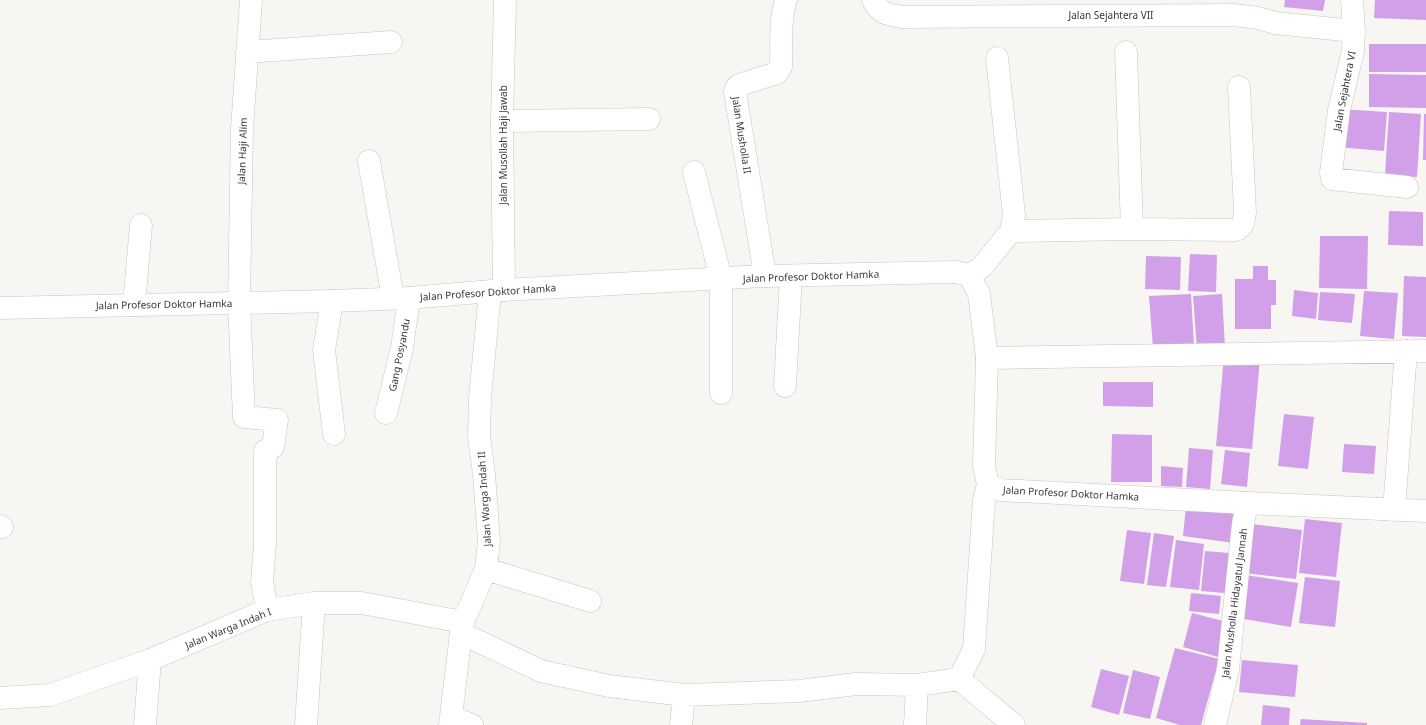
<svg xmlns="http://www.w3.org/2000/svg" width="1426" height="725" viewBox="0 0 1426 725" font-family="'Noto Sans',sans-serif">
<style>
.building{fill:#d29fe9}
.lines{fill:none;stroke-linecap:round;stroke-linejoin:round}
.minor-casing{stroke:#c7c5c2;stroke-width:23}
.tertiary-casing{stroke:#c7c5c2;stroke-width:23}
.minor{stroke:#fff;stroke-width:22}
.tertiary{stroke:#fff;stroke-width:22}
.labels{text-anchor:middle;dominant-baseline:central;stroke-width:3.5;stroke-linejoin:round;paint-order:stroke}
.street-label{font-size:10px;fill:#393837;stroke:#fff}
</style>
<rect width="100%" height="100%" fill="#f8f6f3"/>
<!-- building -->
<path class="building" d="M1285,0h40l-2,11 -39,-4z
M1375,0h51v20l-52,-2z
M1369,44h57v28h-57z
M1369,74l57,1v33l-57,-1z
M1340,109l47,3 -3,39 -47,-4z
M1389,112l32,2 -4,63 -32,-2z
M1424,114h2v46h-3z
M1389,211l34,1v34l-35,-1z
M1320,236h48l-1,53 -48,-1z
M1190,254l27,1 -1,37 -28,-1z
M1146,256l35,1 -1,33 -35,-1z
M1253,266h15v14h8v25h-5v24h-36v-50h18z
M1404,276l22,1v60l-24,-1z
M1294,290l24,3 -2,26 -24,-3z
M1364,291l34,2 -4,46 -34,-3z
M1320,292l35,2 -3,29 -34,-3z
M1191,294l3,52 -41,2 -4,-52z
M1222,294l3,53 -28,2 -4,-53z
M1224,356l36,3 -8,90 -36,-3z
M1103,382h50v25l-50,-1z
M1284,414l30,3 -6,52 -30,-3z
M1112,434l40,1v47h-41z
M1344,444l32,2 -2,28 -32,-2z
M1189,448l24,2 -3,39 -24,-2z
M1225,450l25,3 -3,34 -26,-3z
M1161,466l22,2 -1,19 -21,-1z
M1186,507l52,6 -4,30 -51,-7z
M1305,519l37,4 -6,54 -37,-4z
M1251,524l51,6 -6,49 -52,-6z
M1127,530l24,3 -7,51 -24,-3z
M1154,533l20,3 -8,51 -19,-2z
M1176,540l28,4 -5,46 -29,-3z
M1205,551l24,2 -4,40 -24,-2z
M1245,575l53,8 -7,44 -53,-9z
M1305,577l35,4 -5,46 -36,-4z
M1191,593l30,3 -2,18 -30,-3z
M1192,613l35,9 -9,35 -35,-10z
M1175,648l44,11 -18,66h-21l-24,-7z
M1242,660l56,5 -3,32 -56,-5z
M1101,669l28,7 -10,39 -28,-8z
M1133,670l27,7 -10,42 -27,-6z
M1263,705l27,3 -1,17h-28z
M1301,719l66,4v2h-67z"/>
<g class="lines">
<!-- minor casing -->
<g class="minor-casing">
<path id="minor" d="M251,0l-9,129 -3,174 5,114 33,3 -4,27 -8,4v93l-3,38 5,28
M873,0c6,13 15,15 29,17l332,-2 24,3 17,5 79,8
M1352,0l2,31 -1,20 -14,59 -8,63 1,6 75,8
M247,52l144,-10
M1126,52l6,177
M502,121l147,-2
M369,161l24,137
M694,172l27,107v114
M1011,231l121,-2 104,1c8,-3 8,-10 9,-18l-6,-125
M969,275l13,-8 29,-36 3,-16 -17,-157
M765,276l-30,-184 1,-4 3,-3 38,-12 4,-6c1,-22 -2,-46 5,-67
M504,290l-2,-169 3,-121
M332,301l-8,49 10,84
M134,305l7,-80
M987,358l439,-7
M785,386l6,-110
M386,413l16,-65 7,-50
M1394,510l12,-159
M0,526l2,1
M486,569l104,32
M461,633l80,38 68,15 75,9 115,-4 57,-7 61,1 42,-6
M959,679l15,-30 10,-149 4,-15
M959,679l55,46
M0,698l50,-3 100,-35 117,-50 47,-7h48l101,19
M451,717l21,8
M145,725l5,-65
M306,725l8,-122
M450,725l11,-92 2,-11 23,-53 3,-28 -5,-67 -5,-37 1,-39 10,-106
M681,725l3,-30
M915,725l2,-40
M1215,725l13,-56 15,-145 4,-21"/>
</g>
<!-- tertiary casing -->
<g class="tertiary-casing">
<path id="tertiary" d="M0,308l332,-7 77,-3 95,-8 261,-14 191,-4 13,3 10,19 8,64 -3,108 4,19 12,5 247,13 179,8"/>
</g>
<!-- minor -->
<use href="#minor" class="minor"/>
<!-- tertiary -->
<use href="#tertiary" class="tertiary"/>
</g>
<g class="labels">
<!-- street labels -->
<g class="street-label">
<text x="1111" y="15">Jalan Sejahtera VII</text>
<text transform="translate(1344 91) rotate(-79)">Jalan Sejahtera VI</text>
<text transform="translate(742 135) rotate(81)">Jalan Musholla II</text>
<text transform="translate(503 145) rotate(-90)">Jalan Musollah Haji Jawab</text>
<text transform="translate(242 151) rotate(-88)">Jalan Haji Alim</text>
<text transform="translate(811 276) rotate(-2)">Jalan Profesor Doktor Hamka</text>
<text transform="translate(488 292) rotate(-4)">Jalan Profesor Doktor Hamka</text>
<text transform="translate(164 304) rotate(-1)">Jalan Profesor Doktor Hamka</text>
<text transform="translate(399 355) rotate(-79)">Gang Posyandu</text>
<text transform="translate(1071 493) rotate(3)">Jalan Profesor Doktor Hamka</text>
<text transform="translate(484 499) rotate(-94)">Jalan Warga Indah II</text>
<text transform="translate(1234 603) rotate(-83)">Jalan Musholla Hidayatul Jannah</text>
<text transform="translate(228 628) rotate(-22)">Jalan Warga Indah I</text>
</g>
</g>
</svg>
